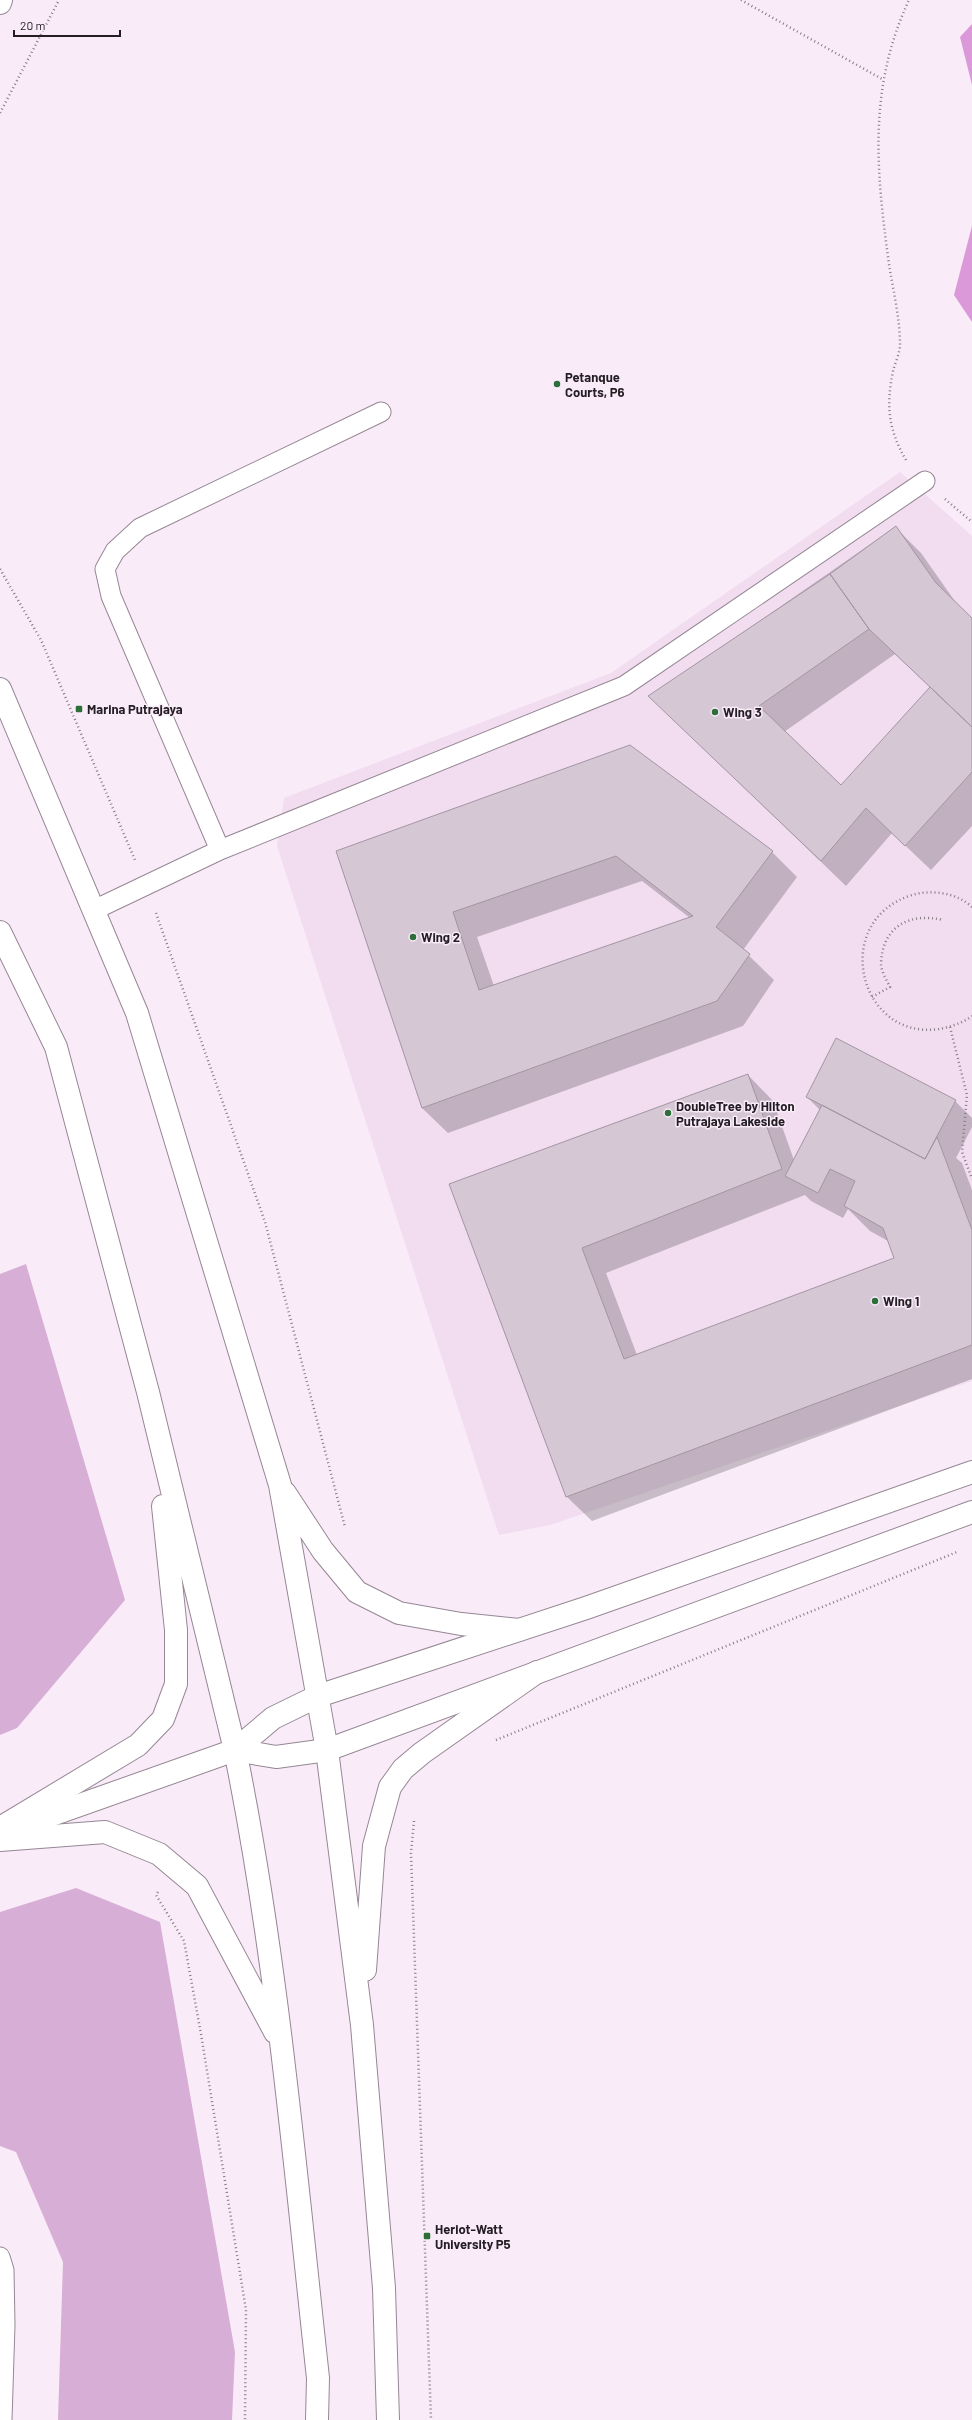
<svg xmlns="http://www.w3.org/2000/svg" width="972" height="2420" viewBox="0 0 972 2420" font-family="Barlow,sans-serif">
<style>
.built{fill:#f1dcf0}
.green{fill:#d7aed5}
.water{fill:#db99d9}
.shadow{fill:#0003;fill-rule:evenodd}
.building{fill:#d6c7d5;stroke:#a495a3;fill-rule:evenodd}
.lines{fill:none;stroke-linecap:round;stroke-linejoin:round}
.service-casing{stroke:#958794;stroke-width:21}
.minor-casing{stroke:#958794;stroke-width:24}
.tertiary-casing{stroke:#958794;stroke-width:24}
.path{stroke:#867d86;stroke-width:2.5;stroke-dasharray:1 3;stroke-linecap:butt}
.service{stroke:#fff;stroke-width:19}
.minor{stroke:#fff;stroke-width:22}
.tertiary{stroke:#fff;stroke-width:22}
.poi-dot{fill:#2c6f39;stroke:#faebf9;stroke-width:1.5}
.labels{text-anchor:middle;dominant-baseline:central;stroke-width:3;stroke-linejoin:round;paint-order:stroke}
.poi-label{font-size:13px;font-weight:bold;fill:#231e23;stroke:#faebf9;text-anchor:start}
</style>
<rect width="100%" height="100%" fill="#faebf9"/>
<!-- built -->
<path class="built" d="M900,472l72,64v845l-422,144 -51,10 -222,-689 7,-48 327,-125z"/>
<!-- green -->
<path class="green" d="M26,1264l99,336 -108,128 -17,7v-461z
M76,1888l84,34 75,430 -3,68h-174l5,-158 -47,-110 -16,-6v-234z"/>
<!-- water -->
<path class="water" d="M972,24v61l-12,-48z
M972,226v96l-18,-27z"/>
<!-- shadow -->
<path class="shadow" d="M895,527l26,26 38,54 13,12v207l-41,44 -39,-37 -46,53 -196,-189zM895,654l36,34 -90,98 -57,-54z
M338,851l434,1 25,25 -54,73 31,30 -31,46 -295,107 -26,-25zM642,881l48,37 -196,68 -17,-49z
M748,1075l25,26 21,59 26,-50 -13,-13 148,4 17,17v9l-16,31 6,5 10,27v189l-380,142 -26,-25 -116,-311zM805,1195l6,6 32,17 5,-9 22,22 18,10 7,18 -258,96 -31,-82z"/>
<!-- building -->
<path class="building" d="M896,526l40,57 36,35v109l-103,-98 -39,-55z
M830,574l39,55 -110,77 82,79 89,-98 42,40v45l-67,74 -39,-38 -45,53 -173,-165z
M630,745l143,106 -57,76 34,27 -33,47 -295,107 -86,-257zM616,856l77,60 -214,74 -26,-78z
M836,1038l120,62 -31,59 -119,-62z
M748,1074l34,95 -200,79 42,111 270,-101 -11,-30 -39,-22 11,-25 -25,-12 -12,24 -33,-17 37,-71 103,54 12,-22 35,93v115l-406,152 -117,-313z"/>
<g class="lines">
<!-- service casing -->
<g class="service-casing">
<path id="service" d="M220,850l-109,-254 -6,-27 10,-18 25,-23 241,-116
M94,910l126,-60 404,-164 301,-205
M0,2257l4,13 1,55 -3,95"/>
</g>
<!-- minor casing -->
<g class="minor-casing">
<path id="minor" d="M0,3l1,-3
M235,1750l41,7 51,-7 645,-238
M1,1833l234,-83 38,-32 45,-22 268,-88 386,-136"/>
</g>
<!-- tertiary casing -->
<g class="tertiary-casing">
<path id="tertiary" d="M0,689l137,324 143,472 47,265 35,275 22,263 4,132
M0,932l56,115 92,345 87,358c42,207 60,418 83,628l-1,42
M285,1493l38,58 34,41 42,21 62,11 58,6
M0,1828l138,-83 25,-26 13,-35v-54l-13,-124
M0,1840l105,-8 54,22 38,32 78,146
M365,1970l9,-124 16,-59 13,-18 19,-16 115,-81"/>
</g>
<!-- path -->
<path class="path" d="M741,0l141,79
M0,113l59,-113
M906,460c-18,-31 -20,-54 -13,-89 2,-8 7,-18 7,-26 0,-27 -7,-55 -11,-81 -13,-94 -21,-176 20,-264
M945,499l27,23
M0,569l41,71 94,220
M972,907c-15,-14 -40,-18 -60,-12 -83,26 -53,146 27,134 11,-2 24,-6 33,-13
M156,913l109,309 80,305
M872,997l18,-10c-3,-6 -9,-16 -9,-23 1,-37 28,-52 62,-44
M950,1027l17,68 -5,57 10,27
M496,1740l461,-188
M414,1821l-3,32 20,567
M158,1892l-2,3 28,46 17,93 45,276 -1,110"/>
<!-- service -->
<use href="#service" class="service"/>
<!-- minor -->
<use href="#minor" class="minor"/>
<!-- tertiary -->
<use href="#tertiary" class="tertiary"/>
</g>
<!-- markers -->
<g class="poi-dot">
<circle cx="557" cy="384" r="4"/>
<rect x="75" y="705" width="8" height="8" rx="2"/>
<circle cx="715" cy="712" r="4"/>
<circle cx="413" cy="937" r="4"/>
<circle cx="668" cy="1113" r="4"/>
<circle cx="875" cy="1301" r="4"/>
<rect x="423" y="2232" width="8" height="8" rx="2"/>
</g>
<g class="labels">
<!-- poi labels -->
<g class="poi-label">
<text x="565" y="377">Petanque<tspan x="565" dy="15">Courts, P6</tspan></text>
<text x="87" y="709">Marina Putrajaya</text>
<text x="723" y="712">Wing 3</text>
<text x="421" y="937">Wing 2</text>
<text x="676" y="1106">DoubleTree by Hilton<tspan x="676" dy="15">Putrajaya Lakeside</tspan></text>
<text x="883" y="1301">Wing 1</text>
<text x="435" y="2229">Heriot-Watt<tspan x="435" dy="15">University P5</tspan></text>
</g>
</g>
<!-- scale -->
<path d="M14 30v6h106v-6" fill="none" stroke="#231e23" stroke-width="2"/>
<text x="20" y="30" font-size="12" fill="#231e23" stroke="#faebf9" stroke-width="3" paint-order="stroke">20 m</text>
</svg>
